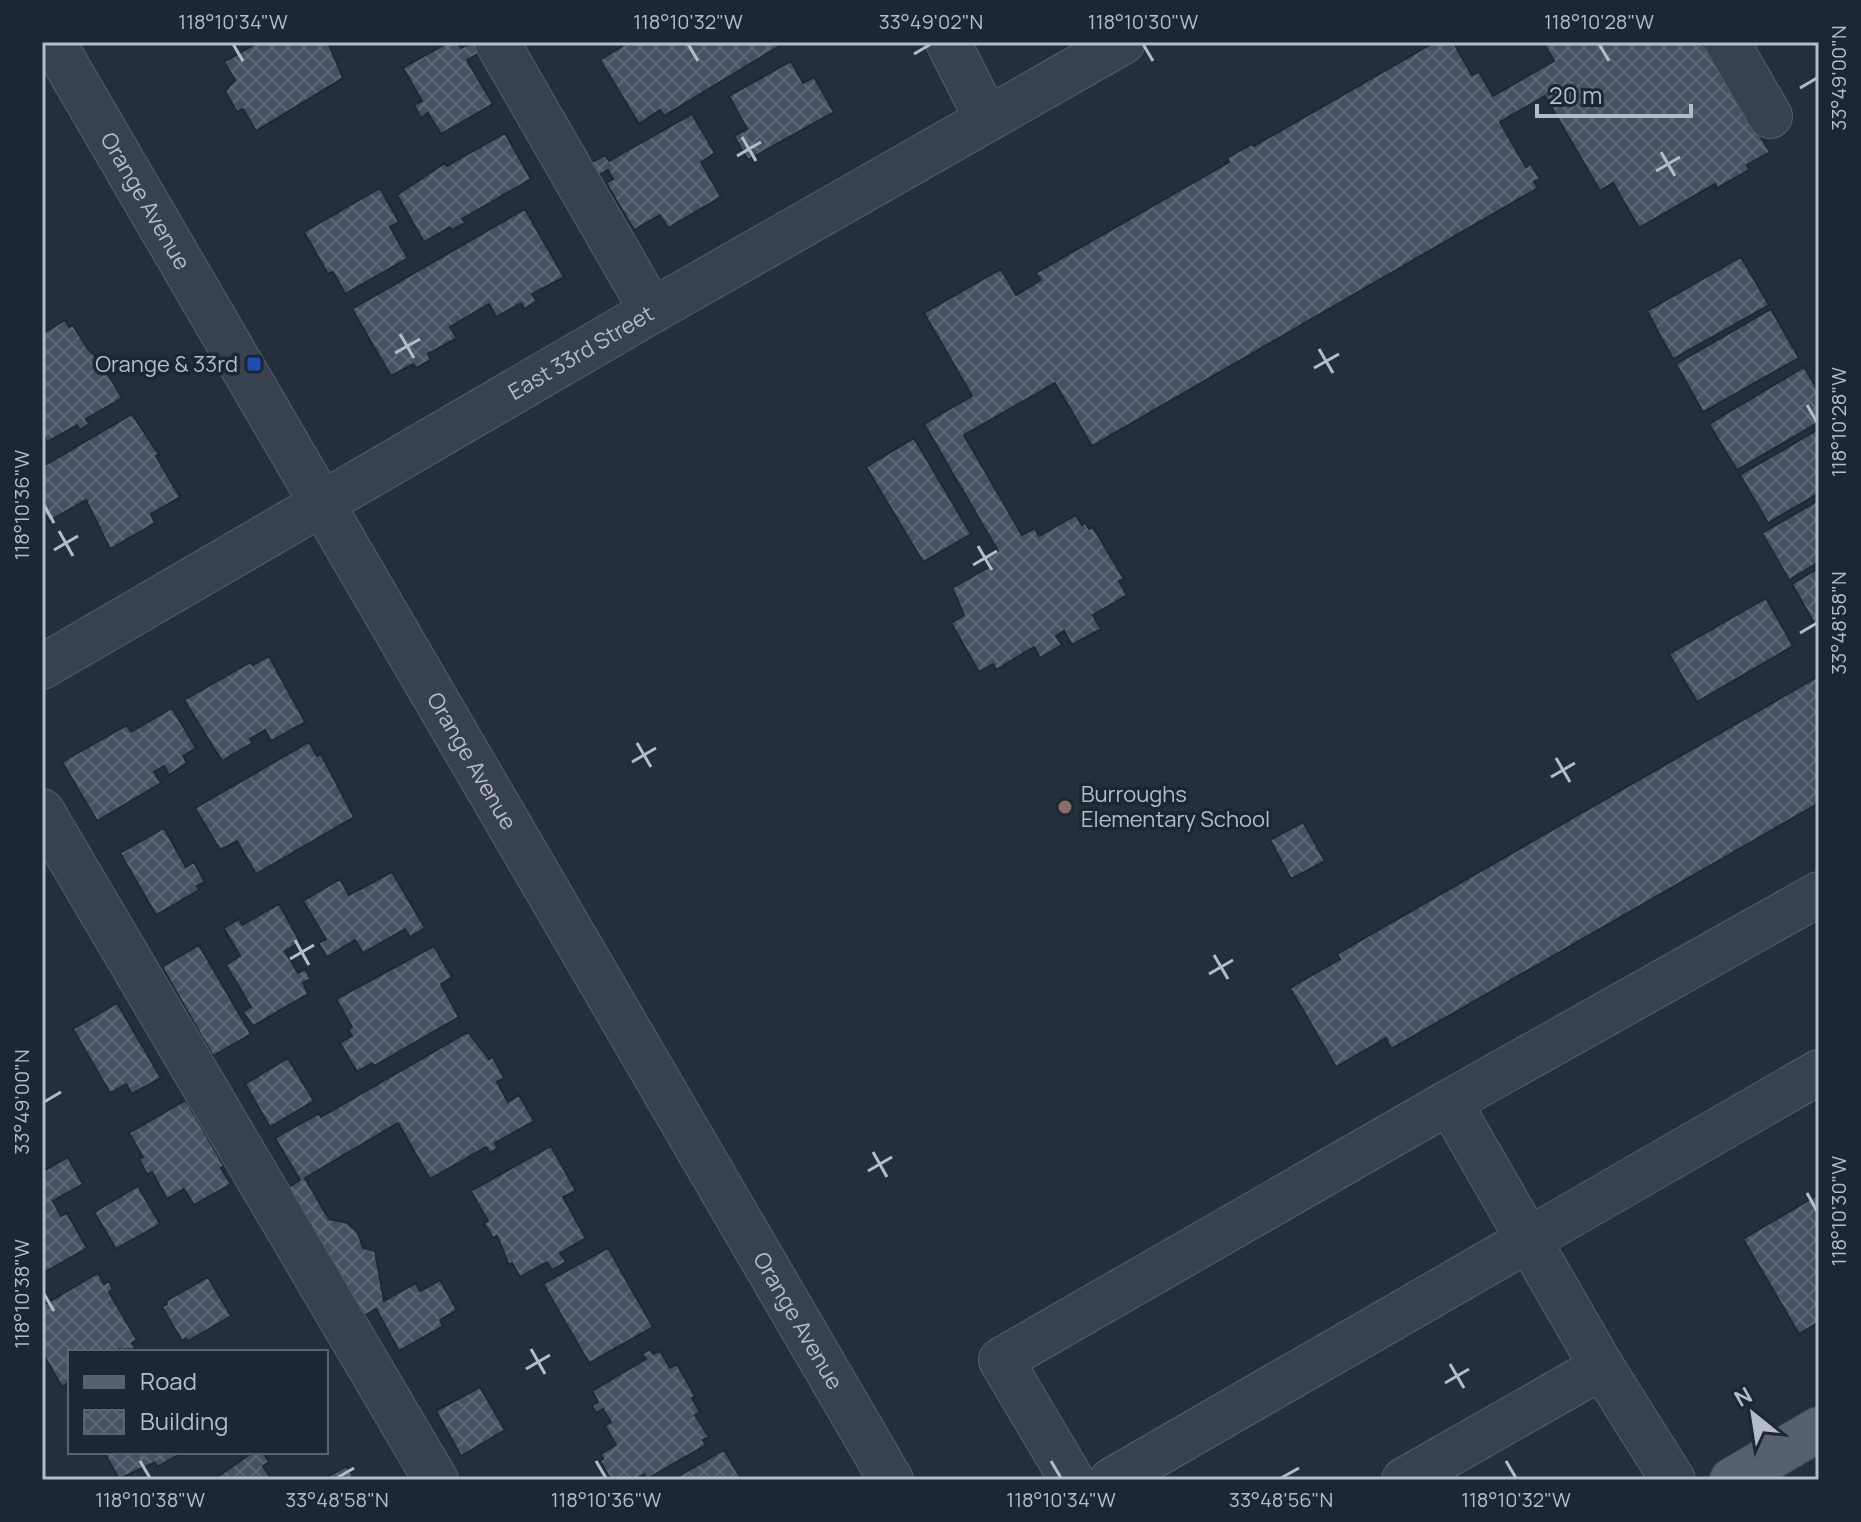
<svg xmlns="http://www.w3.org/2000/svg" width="1861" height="1522" viewBox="0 0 1861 1522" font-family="Manrope,sans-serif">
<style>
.building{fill:url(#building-cross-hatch);stroke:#1f2835;stroke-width:2}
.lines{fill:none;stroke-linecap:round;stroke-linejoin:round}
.minor-casing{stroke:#565f6c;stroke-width:46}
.major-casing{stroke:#414a57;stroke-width:46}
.minor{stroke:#38414e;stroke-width:44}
.major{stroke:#56606e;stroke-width:44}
.ticks{fill:none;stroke:#b4bcc9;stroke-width:3}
.transit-dot{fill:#1a4fb4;stroke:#1d2633;stroke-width:3}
.education-dot{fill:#8d6e63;stroke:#1d2633;stroke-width:3}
.labels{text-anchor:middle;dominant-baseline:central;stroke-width:7;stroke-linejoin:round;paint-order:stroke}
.street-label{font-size:22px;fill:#b4bcc9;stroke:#1d2633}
.poi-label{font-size:22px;fill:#b4bcc9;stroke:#1d2633;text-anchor:end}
.neatline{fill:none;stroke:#b4bcc9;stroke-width:3}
.ticks-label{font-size:20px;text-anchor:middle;fill:#b4bcc9}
</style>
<defs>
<pattern id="building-cross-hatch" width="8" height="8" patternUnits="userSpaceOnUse" patternTransform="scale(2)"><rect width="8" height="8" fill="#455162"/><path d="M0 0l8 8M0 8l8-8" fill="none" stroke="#5d6877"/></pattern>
</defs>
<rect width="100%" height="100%" fill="#242f3e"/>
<!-- building -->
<path class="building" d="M259,42h69l15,36 -87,53 -13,-22 -6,3 -12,-21 10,-11 -11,-18z
M449,42h8l4,6 14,-6 6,10 -14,8 26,44 -52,30 -13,-21 -7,5 -7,-13 8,-4 -19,-33z
M629,42l4,2 153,-2 -122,74 -4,-6 -21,14 -39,-64z
M1435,42h18l19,33 7,-3 14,24 61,-35 -11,-19h159l68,110 -23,13 2,5 -32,18 -2,-4 -76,44 -26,-45 -13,8 -55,-95 -45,26 26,45 5,-3 9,15 -6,3 4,6 -446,258 -37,-63 -91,52 58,100 13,-7 4,8 37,-21 6,10 3,-2 4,6 4,-2 31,52 -5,2 8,14 -34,20 8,14 -29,16 -8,-14 -8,5 6,9 -22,13 -6,-11 -38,23 -3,-6 -14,8 -28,-49 13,-8 -12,-27 39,-22 -5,-8 12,-7 -74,-127 48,-28 -48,-83 77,-44 15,26 25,-15 -5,-7 193,-111 -2,-4 25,-14 2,2z
M791,61l12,22 11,-6 20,35 -86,48 -14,-24 13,-7 -18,-33z
M692,114l23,39 -14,9 20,35 -53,31 -8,-13 -26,15 -28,-47 7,-4 -5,-9 -18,11 -8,-13 23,-13 4,6z
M505,133l26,46 -69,40 3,4 -13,7 -2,-3 -26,15 -27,-47 48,-32 2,3z
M380,188l19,34 -9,5 18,31 -63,36 -12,-22 -5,2 -24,-42z
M525,209l39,68 -32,17 5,7 -13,8 -3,-6 -25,14 -7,-13 -39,23 7,11 -29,16 3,6 -15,8 -3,-4 -22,12 -39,-67z
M1741,257l28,48 -96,54 -26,-48z
M1771,309l28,49 -96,54 -27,-48z
M65,320l4,7 4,-2 14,23 14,14 21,36 -36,21 3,5 -9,6 -3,-5 -30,17 -5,-9v-99z
M1804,367l15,25v30l-82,48 -28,-46z
M132,414l27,41 -3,1 24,41 -29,17 4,9 -45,26 -24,-49 -37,21 -7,-12v-42z
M1819,429v64l-51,30 -28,-48z
M914,438l57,96 -48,28 -57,-95z
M1819,500v62l-30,18 -27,-47z
M1819,568v64l-27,-48z
M1766,598l27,48 -96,56 -28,-48z
M269,656l36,66 -34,19 -6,-11 -15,9 2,4 -30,18 -38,-61 67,-38 2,3z
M1819,676v127l-428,246 -5,-11 -50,29 -46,-79 50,-29 -3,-5z
M172,708l24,40 -13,8 4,7 -18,12 -5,-9 -10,6 7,11 -64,38 -35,-59 65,-37 4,7z
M309,742l8,14 4,-2 33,63 -98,57 -19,-33 -17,9 -25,-42z
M1303,822l22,39 -34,18 -21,-39z
M164,828l22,39 8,-5 11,20 -8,4 2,4 -43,25 -36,-62z
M392,872l33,56 -15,9 -5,-8 -42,24 -8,-13 -28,17 -9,-14 8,-4 -23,-38 37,-22 9,16z
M279,904l21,38 -15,9 13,22 7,-4 6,10 -8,4 5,11 -55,32 -10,-14 8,-5 -25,-42 14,-9 -16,-28 15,-9 3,6z
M199,945l52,89 -38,22 -51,-89z
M434,946l18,31 -11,7 18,33 -85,49 -2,-3 -15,9 -17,-29 12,-7 -4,-6 4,-3 -16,-28z
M117,1003l44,75 -29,16 -6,-10 -16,9 -37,-64z
M468,1032l21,27 4,-2 11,21 -7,4 11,20 11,-7 15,26 -39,22 3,5 -8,5 -4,-6 -56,32 -32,-56 -93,55 24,41 19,4 10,10 5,15 12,3 9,50 32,-18 4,8 20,-11 17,30 -17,10 3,6 -44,25 -23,-42 -17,10 -75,-129 16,-10 -25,-42 45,-25 1,4z
M288,1058l26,43 -44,26 -25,-43z
M186,1100l38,66 -3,2 10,16 -37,21 -10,-16 -17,10 -15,-27 -5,2 -8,-15 4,-2 -14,-24z
M551,1146l25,45 -13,6 23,41 -26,15 6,9 -14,8 -5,-8 -27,15 -8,-14 -3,2 -12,-29 -4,2 -9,-15 4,-2 -17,-30z
M68,1157l15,27 -30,17 8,15 6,-3 20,35 -45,26v-102z
M138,1186l22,38 -44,25 -22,-37z
M1819,1194v128l-20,12 -56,-95z
M608,1248l45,79 -64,36 -46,-79z
M98,1273l6,11 5,-3 4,8 -4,3 28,48 -5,3 4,6 -66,3v30l-8,5 -20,-35v-46z
M208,1277l23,39 -43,25 -2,-3 -4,3 -20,-34 5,-3 -1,-3z
M650,1349l3,5 7,-3 10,17 7,-4 18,32 -3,2 8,14 -5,3 14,22 -6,3 3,5 -59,34 -3,-5 -10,6h-23l-11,-19 3,-2 -2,-5 15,-9 -11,-19 6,-4 -8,-13 -7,4 -4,-7 6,-4 -6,-11 54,-32 -4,-5z
M480,1387l25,43 -44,26 -25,-45z
M724,1450l18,30h-70z
M104,1452h79l-26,15 -2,-5 -36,17z
M253,1452h10l6,10 -6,4 9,14h-59z
M347,1466l8,14h-33z"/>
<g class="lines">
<!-- minor casing -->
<g class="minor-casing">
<g id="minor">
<path id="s1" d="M53,42l838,1438"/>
<path d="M497,42l155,269"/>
<path d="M948,42l39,77"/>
<path d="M1727,42l43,74"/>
<path id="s2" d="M42,667l610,-356 471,-269"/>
<path d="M42,811l394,669"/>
<path d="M1449,1102l370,-208"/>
<path d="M1072,1480l-71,-120 448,-258 153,265 71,113"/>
<path d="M1112,1480l707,-408"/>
<path d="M1404,1480l198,-113"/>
</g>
</g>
<!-- major casing -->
<g class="major-casing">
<path id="major" d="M1732,1480l87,-51"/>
</g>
<!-- minor -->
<use href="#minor" class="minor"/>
<!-- major -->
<use href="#major" class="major"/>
</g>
<!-- ticks -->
<path class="ticks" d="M233,44l10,17M688,44l10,17M1143,44l10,17M1599,44l10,17M914,54l17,-10M1800,88l17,-10M742,137l14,24M1661,152l14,24M737,156l24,-14M1656,171l24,-14M400,334l14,24M1319,349l14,24M395,353l25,-14M1314,368l25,-14M1807,405l10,17M44,505l10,18M59,531l14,25M978,546l14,24M54,550l24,-14M973,565l24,-14M1800,633l17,-10M637,743l14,24M1556,758l14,24M632,762l24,-14M1551,777l24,-14M295,940l14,25M1214,955l14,24M290,959l24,-14M1209,974l24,-14M44,1102l17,-10M873,1152l14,25M868,1171l24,-14M1807,1193l10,18M44,1294l10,17M531,1349l14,25M1450,1364l14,24M526,1369l24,-14M1445,1383l24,-14M140,1461l10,17M596,1461l10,17M1051,1461l10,17M1506,1461l10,17M337,1478l17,-10M1281,1478l18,-10"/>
<!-- markers -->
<rect class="transit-dot" x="246" y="356" width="16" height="16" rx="4"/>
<circle class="education-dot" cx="1065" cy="807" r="8"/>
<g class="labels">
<!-- street labels -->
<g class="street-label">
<text stroke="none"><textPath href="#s1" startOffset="184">Orange Avenue</textPath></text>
<text stroke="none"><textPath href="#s2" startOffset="624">East 33rd Street</textPath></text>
<text stroke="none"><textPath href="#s1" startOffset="832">Orange Avenue</textPath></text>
<text stroke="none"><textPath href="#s1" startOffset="1480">Orange Avenue</textPath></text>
</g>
<!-- poi labels -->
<g class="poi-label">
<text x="238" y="364">Orange &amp; 33rd</text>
<text x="1081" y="794" text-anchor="start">Burroughs<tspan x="1081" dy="25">Elementary School</tspan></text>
</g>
</g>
<!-- border -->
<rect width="1861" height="1522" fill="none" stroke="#1d2633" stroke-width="88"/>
<!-- legend -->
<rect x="68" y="1350" width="260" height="104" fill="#1d2633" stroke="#59626f" stroke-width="2"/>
<rect x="84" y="1376" width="40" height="12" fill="#56606e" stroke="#59626f" stroke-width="2"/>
<text x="140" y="1390" font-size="24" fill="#b4bcc9">Road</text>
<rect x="84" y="1410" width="40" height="24" fill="url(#building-cross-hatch)" stroke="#59626f" stroke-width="2"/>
<text x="140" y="1430" font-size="24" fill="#b4bcc9">Building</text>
<!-- north arrow -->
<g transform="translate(1753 1414) rotate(330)" stroke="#1d2633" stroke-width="6" paint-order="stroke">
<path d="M0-6L14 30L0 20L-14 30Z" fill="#b4bcc9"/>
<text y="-12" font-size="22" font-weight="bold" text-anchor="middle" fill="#b4bcc9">N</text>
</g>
<!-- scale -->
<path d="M1537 104v12h154v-12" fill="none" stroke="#b4bcc9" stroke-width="4"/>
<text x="1549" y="104" font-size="24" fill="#b4bcc9" stroke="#1d2633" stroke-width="6" paint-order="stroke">20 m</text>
<rect x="44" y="44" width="1773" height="1434" class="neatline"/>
<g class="ticks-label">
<text x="233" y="29">118°10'34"W</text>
<text x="688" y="29">118°10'32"W</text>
<text x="931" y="29">33°49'02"N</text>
<text x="1143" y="29">118°10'30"W</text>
<text x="1599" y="29">118°10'28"W</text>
<text transform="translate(1839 78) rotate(-90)" y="7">33°49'00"N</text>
<text transform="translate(1839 422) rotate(-90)" y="7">118°10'28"W</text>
<text transform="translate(22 505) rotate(-90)" y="7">118°10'36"W</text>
<text transform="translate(1839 623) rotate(-90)" y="7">33°48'58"N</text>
<text transform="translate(22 1102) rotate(-90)" y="7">33°49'00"N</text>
<text transform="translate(1839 1211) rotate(-90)" y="7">118°10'30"W</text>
<text transform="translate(22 1294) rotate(-90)" y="7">118°10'38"W</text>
<text x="150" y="1507">118°10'38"W</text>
<text x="337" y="1507">33°48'58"N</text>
<text x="606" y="1507">118°10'36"W</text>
<text x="1061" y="1507">118°10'34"W</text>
<text x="1281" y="1507">33°48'56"N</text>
<text x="1516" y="1507">118°10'32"W</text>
</g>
</svg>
